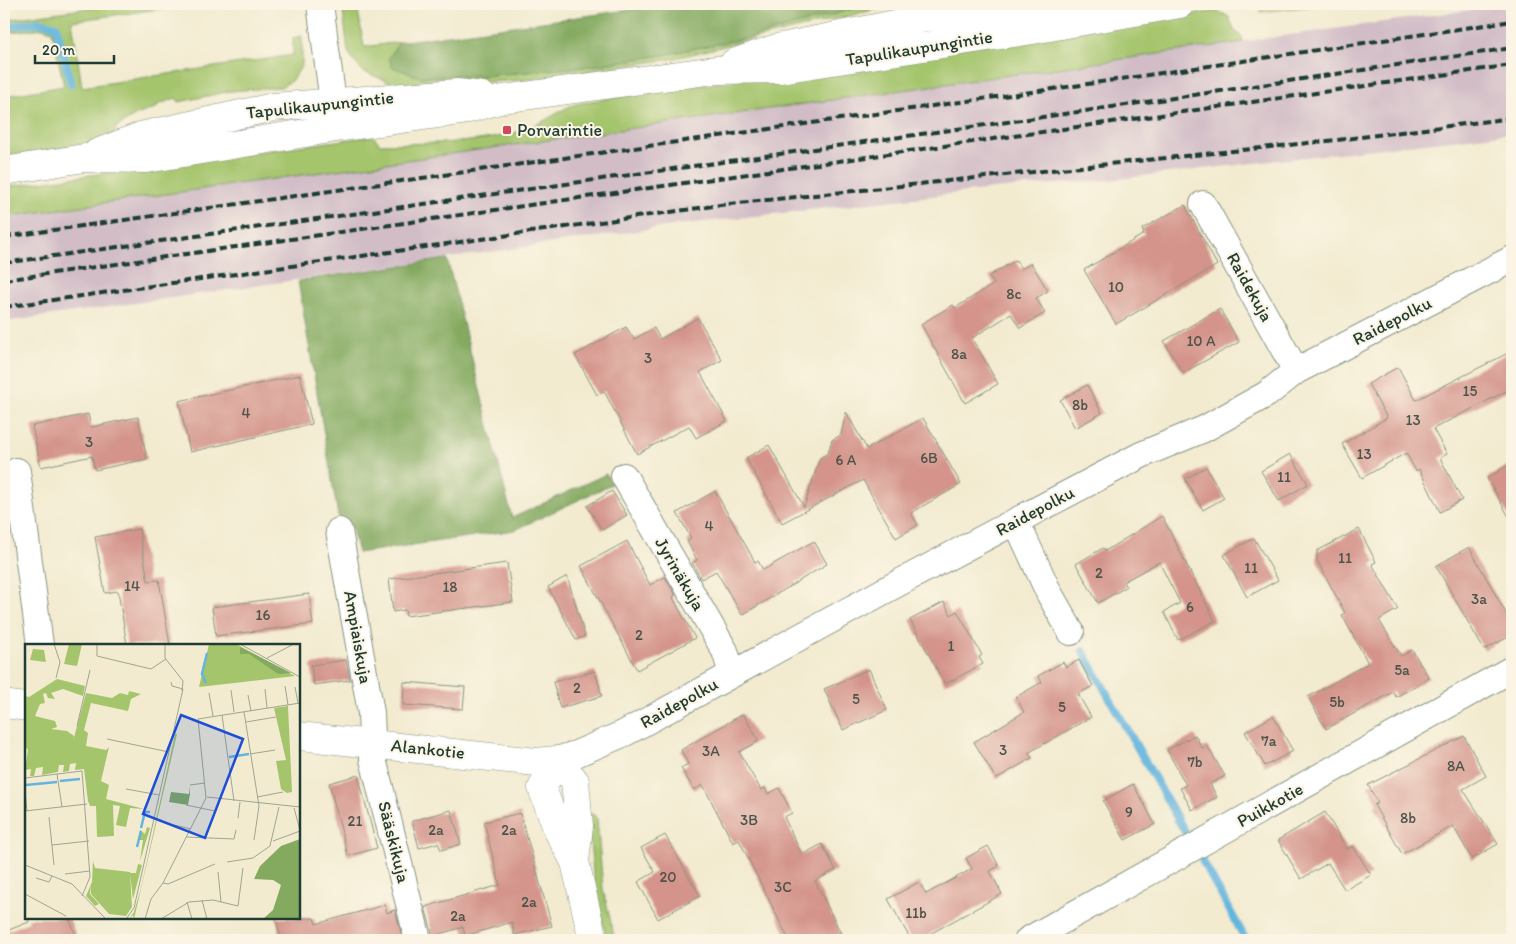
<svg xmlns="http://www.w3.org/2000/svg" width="1516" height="944" viewBox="0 0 1516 944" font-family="Itim,sans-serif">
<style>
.industrial{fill:#d2bdc7}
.green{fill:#a5c56d;stroke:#628150}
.forest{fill:#84aa60;stroke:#52744a}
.sand{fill:#eeda9e;stroke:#868c69}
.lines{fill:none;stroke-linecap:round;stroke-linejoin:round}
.stream{stroke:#63b5de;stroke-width:8}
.building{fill:#d4948b}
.street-casing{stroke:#889482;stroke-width:28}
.secondary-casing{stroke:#889482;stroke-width:29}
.street{stroke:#fff;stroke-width:26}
.secondary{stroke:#fff;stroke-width:28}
.rail{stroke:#1f3d34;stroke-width:4;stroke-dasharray:8 4;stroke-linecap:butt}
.poi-dot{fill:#d1495b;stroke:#fcf5e5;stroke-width:2}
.labels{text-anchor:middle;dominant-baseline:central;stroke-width:4;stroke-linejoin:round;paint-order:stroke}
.number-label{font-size:15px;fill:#4c534a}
.street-label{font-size:18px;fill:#1f3d34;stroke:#fcf5e5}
.poi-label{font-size:18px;fill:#1f3d34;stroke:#fcf5e5;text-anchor:start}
.inset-river{fill:none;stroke:#63b5de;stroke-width:2.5}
.inset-road{fill:none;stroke:#9ea592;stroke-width:1}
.view{fill:#1d4ed8;fill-opacity:0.15;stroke:#1d4ed8;stroke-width:2.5}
.inset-edge{fill:none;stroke:#1f3d34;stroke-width:2.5}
</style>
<rect width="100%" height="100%" fill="#fcf5e5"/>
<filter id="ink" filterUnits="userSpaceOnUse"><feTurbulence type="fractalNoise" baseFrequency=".02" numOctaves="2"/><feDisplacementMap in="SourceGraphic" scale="10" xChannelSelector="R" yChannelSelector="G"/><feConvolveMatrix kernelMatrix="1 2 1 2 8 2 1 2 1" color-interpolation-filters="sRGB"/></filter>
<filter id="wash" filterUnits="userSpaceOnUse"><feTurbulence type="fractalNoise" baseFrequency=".0096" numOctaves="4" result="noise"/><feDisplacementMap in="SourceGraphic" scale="20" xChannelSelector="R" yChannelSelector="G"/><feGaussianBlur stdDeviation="1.12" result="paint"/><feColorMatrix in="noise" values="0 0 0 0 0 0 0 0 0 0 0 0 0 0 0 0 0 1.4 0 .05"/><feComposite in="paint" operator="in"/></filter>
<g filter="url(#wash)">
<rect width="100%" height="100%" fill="#f2ebd0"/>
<!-- industrial -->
<path class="industrial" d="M1512,4v129l-403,47 -107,8 -324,37 -674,97v-105l639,-92z"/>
<!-- green -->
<path class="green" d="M118,4h78l-124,17 10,66 211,-32v-17l9,-2v30l-11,15 -10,6 -50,4 -52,11 -3,-4 -19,7 1,2 -22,8 -21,13v5l-23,9 -24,5 -64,10v-61l60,-10 -12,-55 -9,-3 -39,5v-13z
M342,4h15l7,43 35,-5 -10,16 32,19 62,-1 109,-10 71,-11 89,-18 109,-30 3,-3h34l-227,55 -142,21 -137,6 -7,-6 -21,-8 -10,-10 -6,-11z
M1218,11l11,6 5,13 8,7 1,5 -1239,175v-30l369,-51 7,8c44,-1 91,1 134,-11 19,-5 35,-15 52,-25 6,-4 18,-5 25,-7z
M587,813l7,2 3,4 6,70 12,51h-8l-12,-50z"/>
<!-- forest -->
<path class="forest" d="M671,4h193l-3,3 -109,30 -89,18 -71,11 -109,10 -63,1 -28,-10 -3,-9 10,-16z
M447,259l65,259 94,-44 6,10 -97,46 -157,23 -6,-24 -14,-13 -40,-235z"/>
<!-- sand -->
<path class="sand" d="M1282,4h49l-71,8 3,-5z"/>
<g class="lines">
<!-- stream -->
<path class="stream" d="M4,27l37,-5 15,4 15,58
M1083,651l102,181
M1202,860l44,80"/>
</g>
<g id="blocks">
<!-- building -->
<path class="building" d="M1185,205l32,60 -101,59 -32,-54 60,-36 -2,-5z
M1016,260l5,9 10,-6 17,28 -12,7 9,15 -25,15 -9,-14 -39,24 26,46 -33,19 -44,-79 32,-19 2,3 39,-24 -5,-8z
M1220,309l19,33 -56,31 -19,-32z
M698,318l24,42 -22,12 27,49 -31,17 -7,-12 -52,28 -33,-63 -7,4 -22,-40 51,-28 8,12 20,-11 6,11z
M1512,351v37l-79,41 14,25 -7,4 22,42 -22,12 -21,-43 -3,2 -10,-18 -44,25 -20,-34 45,-26 -19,-34 30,-17 18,33z
M300,375l12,49 -122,28 -11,-51z
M1087,385l15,28 -27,15 -15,-28z
M846,412l21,37 56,-31 38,66 -50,29 7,12 -22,13 -33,-58 -81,43 -36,-65 23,-13 35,62 16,-49 8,-5 4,-13 9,-5z
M88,414l3,13 47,-10 9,42 -52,11 -3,-14 -51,11 -9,-41z
M1290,454l18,30 -29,17 -18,-30z
M1512,463v59l-25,-44z
M1206,467l18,31 -21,12 -18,-31z
M612,491l15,24 -25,15 -15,-24z
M715,491l40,71 3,-1 5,9 51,-29 13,23 -85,51 -26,-44 -15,8 -9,-16 5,-3 -10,-19 4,-3 -14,-25z
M1162,516l53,105 -37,19 -14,-28 16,-9 -21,-41 -36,20 3,5 -28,16 -22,-39 27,-16 2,3z
M139,529l9,52 11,-1 11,65h-43l-9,-54 -13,2 -10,-56z
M1359,529l17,33 -4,2 26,45 -19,11 22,36 11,-6 17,28 -33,19 -3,-5 -67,37 -18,-32 60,-34 -26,-48 3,-2 -28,-53v-9z
M1254,538l24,42 -31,17 -23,-42z
M627,541l23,44 15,-8 10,17 -2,4 22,40 -58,32 -56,-104z
M1469,547l43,77v11l-28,15 -48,-84z
M507,563l6,39 -107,14 -1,-6 -12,2 -4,-33z
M567,576l18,60 -9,4 -28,-53z
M309,594l4,30 -97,12 -4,-29z
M944,602l7,13 6,-4 25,44 -3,2 4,7 -38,20 -35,-64z
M346,660l4,20 -36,5 -3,-20z
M1079,660l14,26 -15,8 13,23 -63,36 4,5 -36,21 -22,-37 50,-30 -8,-15 26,-15 -4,-6 25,-14 3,5z
M869,669l18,41 -44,20 -19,-41z
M595,671l7,25 -42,12 -7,-26z
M404,682l61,5 -2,22 -60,-4z
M743,714l16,27 -20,11 22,38 4,-2 3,6 11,-6 13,25 -8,4 18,38 20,-11 14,26 -21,11 29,59h-55l-50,-100 -6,3 -30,-58 -9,5 -13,-22 7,-4 -7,-14z
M1273,716l20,35 -28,15 -20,-34z
M1195,735l7,13 5,-2 18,30 -15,8 7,13 -25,13 -12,-22 6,-3 -19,-35z
M1464,736l22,40 -23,13 35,55 -26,15 -19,-33 -51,28 -28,-49 4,-2 -10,-18z
M358,775l19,73 -29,8 -19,-73z
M1133,784l22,40 -30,16 -22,-39z
M451,810l10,34 -20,6 -3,-7 -19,5 -7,-27z
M1325,812l22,37 6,-3 18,29 -26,15 -17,-27 -27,16 -23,-39z
M520,813l32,113 -38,9 -2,-13 -47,14 -2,-9 -30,9 -8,-29 75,-22 -16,-63z
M665,835l35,61 -42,23 -20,-37 17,-10 -14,-24z
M988,846l11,20 -9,5 12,23 -83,46h-8l-23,-41 31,-17 7,12 46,-25 -6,-11z
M385,905l2,8 8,-3 8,30h-122l-5,-22h38l2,6z
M28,918h41l7,17 -16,5h-56v-8l25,-10z"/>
</g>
</g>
<g filter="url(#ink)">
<use href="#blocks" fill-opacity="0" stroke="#889482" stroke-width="1"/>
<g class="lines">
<!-- street casing -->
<g class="street-casing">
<path id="street" d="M320,4l16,121
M1203,204l93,167
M17,471l23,174
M624,476l101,175 7,23
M1016,521l33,72 22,39
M339,531l32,182 2,46 45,181
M557,760l19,-6 49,-21 268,-147 248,-131 63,-26 63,-35 29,-23 216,-112
M1028,940l484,-271"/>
</g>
<!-- secondary casing -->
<g class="secondary-casing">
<path id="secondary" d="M734,63l43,-15 148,-30 68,-7 75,1
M97,153l44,-17 132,-29 184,-14 25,3
M4,171l80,-13 62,1 190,-31 125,-17 42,-12 212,-29 66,-1 252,-39 147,-26
M4,704l22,3
M299,736l237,26 21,-2
M557,760l-15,28 16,43 17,31 18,78
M557,760l18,21 4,45 -4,36"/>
</g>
<!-- street -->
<use href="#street" class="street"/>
<!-- secondary -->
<use href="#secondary" class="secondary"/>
<!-- rail -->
<path class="rail" d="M4,237l1070,-151 438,-65
M4,263l1074,-151 434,-64
M4,280l1508,-215
M4,307l716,-102 626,-66 166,-21"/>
</g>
</g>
<!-- markers -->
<rect class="poi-dot" x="502" y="125" width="10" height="10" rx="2.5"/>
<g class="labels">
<!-- number labels -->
<g class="number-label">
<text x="1116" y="287">10</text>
<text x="1014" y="294">8c</text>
<text x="1201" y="341">10 A</text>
<text x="959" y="354">8a</text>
<text x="648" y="358">3</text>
<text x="1470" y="391">15</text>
<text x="1080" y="405">8b</text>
<text x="246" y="413">4</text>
<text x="1413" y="420">13</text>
<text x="89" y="442">3</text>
<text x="1364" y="454">13</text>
<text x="929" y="458">6B</text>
<text x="846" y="460">6 A</text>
<text x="1284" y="477">11</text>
<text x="709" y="526">4</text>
<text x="1345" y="558">11</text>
<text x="1251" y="568">11</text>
<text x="1099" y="573">2</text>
<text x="132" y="586">14</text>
<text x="450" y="587">18</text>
<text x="1479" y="599">3a</text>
<text x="1190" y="607">6</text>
<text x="263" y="615">16</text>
<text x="639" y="635">2</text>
<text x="951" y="646">1</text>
<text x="1402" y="670">5a</text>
<text x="577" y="688">2</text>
<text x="856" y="699">5</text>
<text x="1337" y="702">5b</text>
<text x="1062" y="707">5</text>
<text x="1269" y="741">7a</text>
<text x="1003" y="750">3</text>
<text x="711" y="751">3A</text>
<text x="1195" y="762">7b</text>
<text x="1456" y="766">8A</text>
<text x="1129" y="812">9</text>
<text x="1408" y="818">8b</text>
<text x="749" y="820">3B</text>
<text x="355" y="821">21</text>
<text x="436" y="830">2a</text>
<text x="509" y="830">2a</text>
<text x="668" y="877">20</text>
<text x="783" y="887">3C</text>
<text x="529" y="902">2a</text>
<text x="916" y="913">11b</text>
<text x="458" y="916">2a</text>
</g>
<!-- street labels -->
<g class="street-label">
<text transform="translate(919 48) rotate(-9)">Tapulikaupungintie</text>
<text transform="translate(320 105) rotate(-6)">Tapulikaupungintie</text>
<text transform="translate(1250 287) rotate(61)">Raidekuja</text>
<text transform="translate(1392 321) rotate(-27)">Raidepolku</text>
<text transform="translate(1035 511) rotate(-28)">Raidepolku</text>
<text transform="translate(680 574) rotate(60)">Jyrinäkuja</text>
<text transform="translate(358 637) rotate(80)">Ampiaiskuja</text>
<text transform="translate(679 703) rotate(-29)">Raidepolku</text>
<text transform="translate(428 749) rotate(6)">Alankotie</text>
<text transform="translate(1270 805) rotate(-29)">Puikkotie</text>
<text transform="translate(394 842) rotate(76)">Sääskikuja</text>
</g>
<!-- poi labels -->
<g class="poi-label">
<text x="517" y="130">Porvarintie</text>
</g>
</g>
<!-- overview -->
<g transform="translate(25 644)">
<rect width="275" height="275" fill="#f2ebd0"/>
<path d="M44,0h13l-5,22 -13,-2zM184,0h27l59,32 -96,11zM8,5l11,1 2,12 -16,-2zM32,35l28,7 -2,10 -20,-7 -12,4 4,6 -7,-1 -2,-5 -3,1 2,9 -5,1 -5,12 20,5 2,6 -6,2 16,2 7,5 -1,5 13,-48 26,5 8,-5 8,2 1,-4 12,3 -10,5 -3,12 -37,-8 -7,27 4,3 -2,13 20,4 3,-3 -8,34 8,4 -3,14 38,10 -14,-1 -4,19 -10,-2 4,-19 -7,-1 1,31 -17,1 -1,-31h-6l-2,-5 -4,-32 -9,1 1,-7 -6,1 -1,7 -6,1 1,-7h-5l-1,7 -16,3 1,-8 -7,1 -2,8h-4l1,-7 -6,1 3,-20 -3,-4v-50l4,1zM263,62l4,86 -5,1 -6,-4 -5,-28 10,-1 -12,-52zM150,90h2l-43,185 -1,-4 -4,4 5,-7 7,-24zM122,183l3,1 -10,33 3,-21h-4l-3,8 4,-18 5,4zM68,217l2,7 35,4 2,35 -6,9 -17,-2 -18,-20v-9l-1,9 9,10 -4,2 -9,-10 6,-14zM113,220l4,1 -9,34 -3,-26h6z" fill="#a5c56d"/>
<path d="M215,3l6,3 45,23 -13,1 -29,-20h-9zM165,142v8l-2,11 -19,-3 2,-10 18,2zM275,195v80h-37l10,-9 8,-25 -8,-5 -19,-1 6,-13 21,-20z" fill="#84aa60"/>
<path class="inset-river" d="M181,39l-4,-9 5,-21M204,113l20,-3M35,137l20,-2M1,141l31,-3M116,184l4,-16h5M112,203l4,-16"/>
<path class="inset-road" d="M29,0l6,18 -4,16M72,0v12l54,13 15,-10M140,0v14l18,23 -1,10M215,0l60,33M242,14l25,-13M146,38l1,4 11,3M260,42l3,19M270,43l3,16M240,45l2,19M206,46l3,22M184,49l4,23M223,51l3,16M219,68l15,94 -5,34M197,71l12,86M221,78l30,-5M52,82l13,-56M82,95l62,13M225,110l25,-4M32,130l5,33M0,134l57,-7 8,106 -8,19M165,141l15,-2M101,145l33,6M0,147l2,20M182,153l93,10M232,153l26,-5M161,161l29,6M269,164l6,22M0,167l62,-7M24,173l5,48M213,174l2,-16M149,181l17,4M161,193l48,2 2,-9M248,197l27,-10M27,201l37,-4M202,218l26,-4 17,-12 9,-39M0,221l47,19 34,35M193,228l3,30M40,230l25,-3M11,234l13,4 3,-6M138,239l5,1 47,-20M0,250l41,22M177,256l5,19M162,258l5,17M101,275l8,-11 49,-219M120,275l6,-20 12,-16 43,-85 -8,-79 102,-16M136,275l28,-17 24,-2 25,6 5,-38"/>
<path class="view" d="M156,71l62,24 -38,99 -62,-24z"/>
<rect width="275" height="275" class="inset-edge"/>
</g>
<!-- margin -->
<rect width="1516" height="944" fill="none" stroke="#fcf5e5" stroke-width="20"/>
<!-- scale -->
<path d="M35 55v8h79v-8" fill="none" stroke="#1f3d34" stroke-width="2.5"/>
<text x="42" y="55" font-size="15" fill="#1f3d34" stroke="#fcf5e5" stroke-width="4" paint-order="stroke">20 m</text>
</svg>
